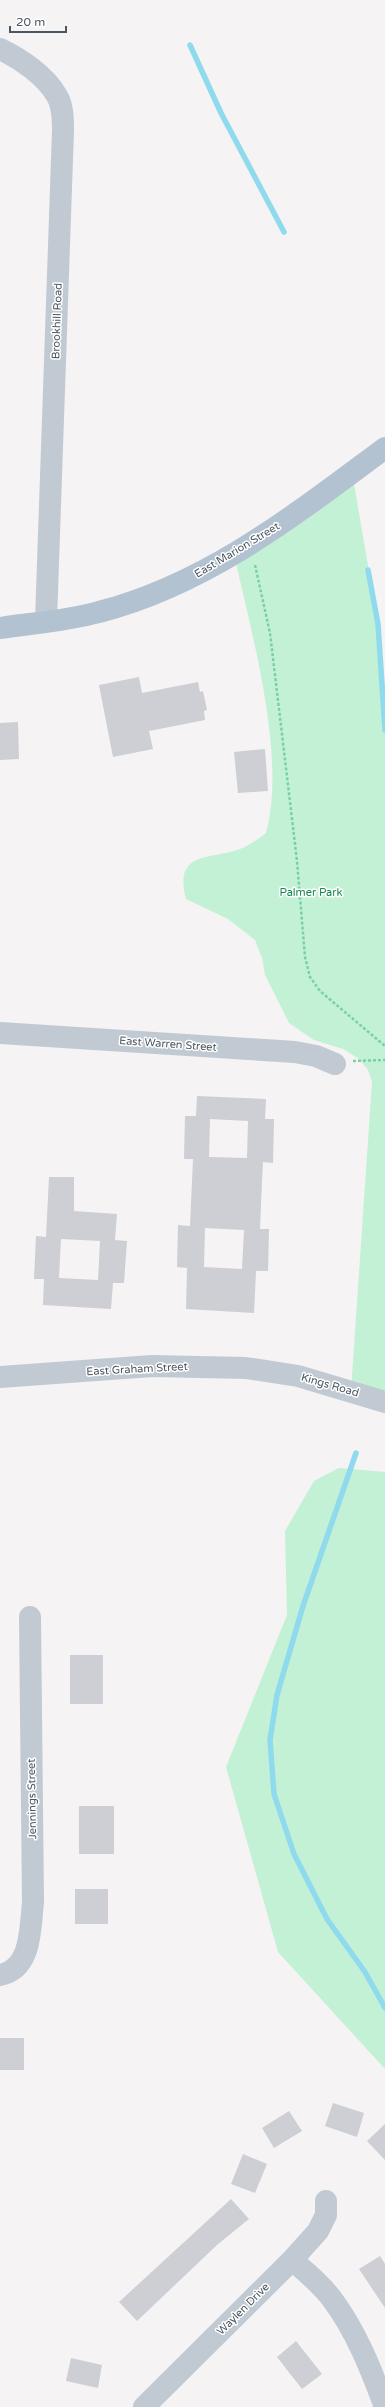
<svg xmlns="http://www.w3.org/2000/svg" width="385" height="2407" viewBox="0 0 385 2407" font-family="'Varela Round',sans-serif">
<style>
.green{fill:#c3f1d5}
.lines{fill:none;stroke-linecap:round;stroke-linejoin:round}
.stream{stroke:#90daee;stroke-width:5.5}
.building{fill:#cdcfd5;fill-rule:evenodd}
.path{stroke:#7ad0a6;stroke-width:2.5;stroke-dasharray:3 2;stroke-linecap:butt}
.minor{stroke:#c1cad2;stroke-width:22}
.tertiary{stroke:#c1cad2;stroke-width:22}
.primary{stroke:#b3c2d1;stroke-width:22}
.labels{text-anchor:middle;dominant-baseline:central;stroke-width:3;stroke-linejoin:round;paint-order:stroke}
.street-label{font-size:11px;fill:#4a5661;stroke:#fff}
.park-label{font-size:11px;fill:#17864f;stroke:#fff}
</style>
<rect width="100%" height="100%" fill="#f5f3f3"/>
<!-- green -->
<path class="green" d="M352,472l26,152 7,68v710l-34,-11 21,-309 -4,-12 -9,-11 -16,-10 -29,-9 -25,-17 -24,-48 -3,-17 -7,-18 -27,-21 -42,-20c-13,-49 25,-39 54,-50 9,-3 18,-10 26,-16 21,-77 -15,-201 -32,-279z
M339,1468l46,4v597l-107,-117 -52,-185 61,-152 -2,-84 29,-50z"/>
<g class="lines">
<!-- stream -->
<path class="stream" d="M190,45l31,68 63,119
M368,570l10,54 7,106
M356,1453l-53,153 -26,89 -7,45 4,54 20,60 33,65 38,53 20,36"/>
</g>
<!-- building -->
<path class="building" d="M139,677l3,16 56,-11 2,10 3,-1 4,19 -3,1 1,9 -56,11 4,18 -40,8 -14,-72z
M18,722l1,37 -19,1v-37z
M265,749l3,42 -30,2 -4,-41z
M197,1096l69,3 -1,20h9l-1,44 -10,-1 -1,20 -2,47h9l-1,42h-12l-2,42 -68,-4 1,-41 -10,-1 1,-42 12,1 3,-67h-9l1,-43h11zM210,1119l38,2 -1,37 -38,-1zM205,1228l39,2 -2,39 -38,-2z
M49,1177h25v34l43,3 -2,26 12,1 -3,42h-11l-2,26 -68,-4 1,-26h-10l2,-43 10,1zM61,1239l39,2 -2,39 -39,-2z
M70,1655h33v49h-33z
M79,1806h35v48h-35z
M75,1889h33v35h-33z
M0,2038h24v32h-24z
M333,2103l31,10 -7,24 -32,-11z
M289,2111l13,20 -28,17 -12,-20z
M385,2124v36l-18,-19z
M243,2154l24,10 -12,29 -24,-9z
M231,2199l18,20 -32,26 -80,76 -18,-19z
M380,2256l5,8v44l-26,-39z
M296,2341l26,33 -20,15 -25,-32z
M71,2358l31,7 -4,23 -32,-7z"/>
<g class="lines">
<!-- path -->
<path class="path" d="M255,565l15,68 27,228 8,96 5,20 10,14 65,55
M353,1061l32,-1"/>
<!-- minor -->
<path class="minor" d="M0,49c21,10 46,27 57,47 6,10 6,23 6,34l-17,491
M0,1033l295,19 21,4 19,8
M0,1975c32,-6 30,-47 33,-73l-3,-285
M292,2260c14,12 29,24 40,39 24,32 39,70 53,108
M144,2407l148,-147 26,-29 8,-16v-14"/>
<!-- tertiary -->
<path class="tertiary" d="M0,1377l152,-11 94,2 52,8 87,26"/>
<!-- primary -->
<path class="primary" d="M0,628c33,-5 67,-7 99,-16 109,-28 197,-98 286,-164"/>
</g>
<g class="labels">
<!-- street labels -->
<g class="street-label">
<text transform="translate(57 321) rotate(-88)">Brookhill Road</text>
<text transform="translate(237 550) rotate(-31)">East Marion Street</text>
<text transform="translate(168 1044) rotate(4)">East Warren Street</text>
<text transform="translate(137 1369) rotate(-3)">East Graham Street</text>
<text transform="translate(330 1385) rotate(16)">Kings Road</text>
<text transform="translate(32 1799) rotate(-91)">Jennings Street</text>
<text transform="translate(243 2309) rotate(-45)">Waylen Drive</text>
</g>
<!-- park labels -->
<g class="park-label">
<text x="311" y="892">Palmer Park</text>
</g>
</g>
<!-- scale -->
<path d="M10 26v6h56v-6" fill="none" stroke="#4a5661" stroke-width="2"/>
<text x="16" y="26" font-size="12" fill="#4a5661" stroke="#ffffff" stroke-width="3" paint-order="stroke">20 m</text>
</svg>
